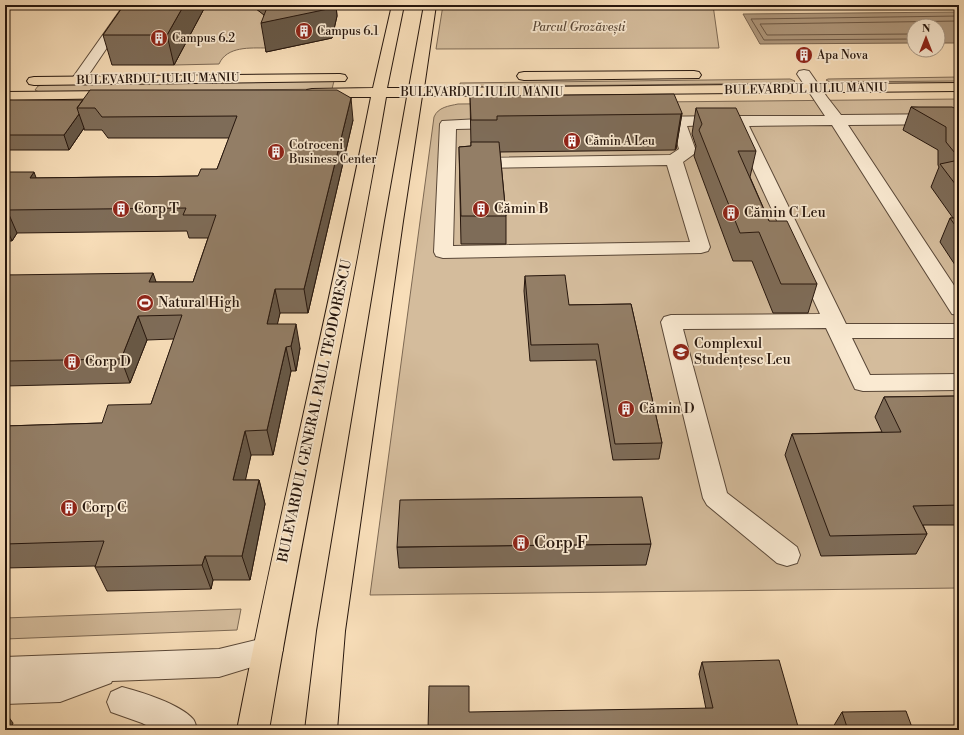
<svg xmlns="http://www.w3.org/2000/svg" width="964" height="735" viewBox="0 0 964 735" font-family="'Libre Bodoni',serif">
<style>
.green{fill:#d4bc9c;stroke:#7d6954}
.water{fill:#b19a7f;stroke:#796551}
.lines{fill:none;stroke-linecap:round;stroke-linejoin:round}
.shore{stroke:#6c5846;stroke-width:1}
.minor-casing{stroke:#5a4838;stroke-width:2}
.major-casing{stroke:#26160d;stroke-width:2}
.minor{fill:#faead2;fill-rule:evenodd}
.major{fill:#f8deb9;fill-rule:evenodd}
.wall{fill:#7e6c58;stroke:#26160d}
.shaded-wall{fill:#675847;stroke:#26160d}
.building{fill:#937e66;stroke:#26160d}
.labels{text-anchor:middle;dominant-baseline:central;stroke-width:3.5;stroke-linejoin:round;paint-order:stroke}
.far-park-label{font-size:12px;font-style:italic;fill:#5a4838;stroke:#faead2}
.far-poi-label{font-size:12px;fill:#26160d;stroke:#faead2;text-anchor:start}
.far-street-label{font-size:12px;fill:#26160d;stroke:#faead2}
.poi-label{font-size:14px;fill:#26160d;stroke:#faead2;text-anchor:start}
.street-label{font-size:14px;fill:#26160d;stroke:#faead2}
.near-poi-label{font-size:17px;fill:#26160d;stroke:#faead2;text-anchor:start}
</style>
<rect width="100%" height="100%" fill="#f8deb9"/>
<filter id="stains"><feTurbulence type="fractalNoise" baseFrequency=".005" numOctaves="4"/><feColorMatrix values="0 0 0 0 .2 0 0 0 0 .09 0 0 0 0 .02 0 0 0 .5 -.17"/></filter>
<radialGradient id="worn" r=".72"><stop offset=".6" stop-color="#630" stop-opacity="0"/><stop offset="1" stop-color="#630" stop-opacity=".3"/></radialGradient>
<!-- green -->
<path class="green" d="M205,5h46l26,20 -10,23c-17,0 -40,-2 -48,16l-45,1z
M443,5h270l6,43 -283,1z
M959,77v4l-129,1 -4,-2 2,-1z
M790,79l5,2 -2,2 -333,4v-4z
M334,81l-2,8 -293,3 -4,-2 3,-4 9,-2z
M959,99v489l-589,7 64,-478c4,-10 15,-11 24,-13z
M241,609l-4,21 -232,9v-21z"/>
<!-- water -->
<path class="water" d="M733,5h80l3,3 -84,1z
M818,5h132l4,3h-134z
M959,12v31h-21v-17h-24v17l-154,1 -17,-30z"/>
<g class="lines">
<!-- shore -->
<path class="shore" d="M914,34l-147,1 -7,-11 199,-3
M914,39l-150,1 -13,-21 208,-3"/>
<!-- minor casing -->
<g class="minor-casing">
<path id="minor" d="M124,5h12l-53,78 -5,1 -5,-1 -2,-3z
M804,70l5,1 18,26 14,18 118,-1v10l-111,1 111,168v22l-7,-1 -120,-189 -83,1 97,198h113v14h-107l18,37 89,-1v16l-96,1 -8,-2 -29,-61 -143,1 44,164 70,54 3,8 -3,8 -10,3 -10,-3 -70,-58 -4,-7 -42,-176 3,-5 7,-2 149,-1 -89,-193 3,-3 5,-2h86l-28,-42 2,-3z
M723,116l5,2 3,3 -3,3 -41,2 9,25 -2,3 -11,8 27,85 -2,4 -7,2 -258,5 -7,-2 -2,-4 6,-128 2,-3 57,-3 6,2 2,3 -2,3 -6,2 -43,1 -3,117 237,-4 -23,-77 -195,3 -6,-1 -2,-4 2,-4 6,-1 198,-3 9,-6 -7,-23 -27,-1 -3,-3 3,-3 5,-2z
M268,637l10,4 5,9 -5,9 -59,18 -107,4 -1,2 -51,19 -55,2v-47l214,-8z
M122,687c19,5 58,17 71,32 2,2 3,8 5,11h-42l-14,-7 -31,-11 -4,-10 4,-10z"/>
</g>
<!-- major casing -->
<g class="major-casing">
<path id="major" d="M392,5h12l-17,83h22l15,-83h12l-12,83 535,-5v8l-537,5 -19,125 -58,410 -8,99h-32l12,-99 68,-410 22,-124h-21c-36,211 -82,421 -117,633h-32c41,-212 92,-421 134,-633h-59l-5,-1 -2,-3 2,-3 5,-1 61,-1z
M694,71l5,1 2,3 -2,3 -175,2 -5,-1 -2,-3 2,-3 5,-1z
M340,74l5,1 2,3 -2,3 -311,4 -5,-1 -2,-3 2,-3 5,-1z
M116,91l5,1 2,3 -2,3 -116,2v-8z"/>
</g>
<!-- minor -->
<use href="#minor" class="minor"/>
<!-- major -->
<use href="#major" class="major"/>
</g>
<!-- wall -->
<path class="wall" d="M124,5h82l-32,60h-62l-9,-30z
M251,5h85l1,11 -5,22 -66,14 -2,-37z
M470,96l212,17 -6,36 -1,1 -175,2 6,64v28h-45l-2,-97 12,-1z
M5,100l348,20 -45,193h-28l-3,11 23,24 -4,23h-5l-18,84h-22l-6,25h14l6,24 -15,76h-37l-2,9 -104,2 -12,-24v-1l-90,2v-142l97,-3 49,-19 23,-65 -27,1 -17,43 -125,3v-111l151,7h37l15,-44h-19l-2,-7 -170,2 -5,8h-7v-69l31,6 162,-2 19,-7 12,-31h-121l-6,-8h-18v-2l-15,22h-64z
M911,107l48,3v161l-19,-29 10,-24h3l-22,-31 8,-20 -1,-2v-15l-35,-20z
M696,108l60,43 -6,26 19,44 48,63 -9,29h-35l-21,-52h-19l-39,-105 2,-10 -4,-12z
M525,276l44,29 62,-1 31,139 -3,16 -46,1 -17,-100 -66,1 -6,-70z
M959,396v129h-36l4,9 -11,20 -95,2 -36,-101 7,-21 90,-2 -7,-15 9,-20z
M651,544l-5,21 -247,3 -2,-21z
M702,662l97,68 -93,-21 -7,-35z
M842,712l71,18h-79l-1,-3z"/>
<!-- shaded-wall -->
<path class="shaded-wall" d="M184,5h22l-32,60 -7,-30z
M329,5h7l1,11 -5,22 -66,14 -5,-29z
M351,98l2,22 -45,193 -4,-24z
M682,113l-6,36 -1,1 6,-36z
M79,114l5,14 -15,22 -5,-15z
M34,172l8,22 -12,-16z
M7,210l10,23 -5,8 -7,-17v-11z
M153,273l8,23 -12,-14z
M275,289l5,24 -8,35 -5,-24z
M138,316l9,24 -17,43 -9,-24z
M296,324l4,24 -4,23 -5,-25z
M286,347l5,24 -18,84 -6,-25z
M245,431l6,24 -11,50 -7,-25z
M259,480l6,24 -15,76 -8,-24z
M205,556l8,24 -2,9 -9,-24z
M5,712l8,11 -2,7h-6z"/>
<!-- building -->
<path class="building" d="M124,5h60l-17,30h-64z
M268,5h61l-1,4 -67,14z
M90,90h247l14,8 -47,191h-29l-8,35h29l-5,22 -5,1 -19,83 -22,1 -12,49h26l-17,76h-37l-3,9 -107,2 9,-26 -99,3v-118l97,-3 6,-18 43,-1 31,-89 -44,1 -17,43 -116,2v-86l148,-2 -4,9h44l23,-67h-33l3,-7 -179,2 -2,3v-41h29l-4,6 168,-2 3,-7h16l20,-53 -135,1 -7,-9h-18z
M674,94l8,19 -1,1 -184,2v4h-26l-1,-24z
M5,100h78l-6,8 2,6 -15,21h-59z
M911,107h41l7,3v48l-13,-16v-15z
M696,108h40l20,43h-18l31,70h18l30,63h-36l-22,-52 -19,1 -41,-103 3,-6z
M471,142h28l7,74h-45l-2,-69 12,-1z
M959,160v29l-19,-25z
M950,218h9v13z
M565,275l4,30 62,-1 31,139 -47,1 -17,-100 -67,1 -6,-69z
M959,396v109l-46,1 14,28 -97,2 -38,-102 109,-2 -17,-35z
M642,497l9,47 -254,3 3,-47z
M779,660l20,70h-371l1,-44h40v26l244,-4 -11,-46z
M906,711l7,19h-65l-6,-18z"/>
<!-- icons -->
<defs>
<g id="building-disc" transform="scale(0.9)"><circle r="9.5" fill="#8f2418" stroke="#faead2"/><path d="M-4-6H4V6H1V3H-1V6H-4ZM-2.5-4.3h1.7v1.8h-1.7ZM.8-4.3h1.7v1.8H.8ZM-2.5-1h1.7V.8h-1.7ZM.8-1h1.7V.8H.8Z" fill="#fff"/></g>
<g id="stadium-disc" transform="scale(0.9)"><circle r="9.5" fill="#8f2418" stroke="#faead2"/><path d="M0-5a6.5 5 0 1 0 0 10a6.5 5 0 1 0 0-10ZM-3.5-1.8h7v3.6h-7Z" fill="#fff"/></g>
<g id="university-disc" transform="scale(0.9)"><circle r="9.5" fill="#8f2418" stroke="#faead2"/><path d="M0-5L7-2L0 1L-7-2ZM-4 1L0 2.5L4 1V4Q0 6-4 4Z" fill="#fff"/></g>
</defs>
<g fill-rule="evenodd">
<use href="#building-disc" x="304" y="31"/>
<use href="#building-disc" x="159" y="38"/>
<use href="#building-disc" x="804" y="55"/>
<use href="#building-disc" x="572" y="141"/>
<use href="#building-disc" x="276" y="152"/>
<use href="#building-disc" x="121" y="209"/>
<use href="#building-disc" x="481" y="209"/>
<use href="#building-disc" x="731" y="213"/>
<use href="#stadium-disc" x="145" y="303"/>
<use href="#university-disc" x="681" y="352"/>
<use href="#building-disc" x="72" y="362"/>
<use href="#building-disc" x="626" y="409"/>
<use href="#building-disc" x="69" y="508"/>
<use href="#building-disc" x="521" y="543"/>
</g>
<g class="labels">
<!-- far-park labels -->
<g class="far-park-label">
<text x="579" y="27">Parcul Grozăvești</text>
</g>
<!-- far-poi labels -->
<g class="far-poi-label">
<text x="317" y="31">Campus 6.1</text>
<text x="172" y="38">Campus 6.2</text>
<text x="817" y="55">Apa Nova</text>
<text x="585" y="141">Cămin A Leu</text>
<text x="289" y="145">Cotroceni<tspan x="289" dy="14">Business Center</tspan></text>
</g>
<!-- far-street labels -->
<g class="far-street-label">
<text transform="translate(158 79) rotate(-1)">BULEVARDUL IULIU MANIU</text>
<text transform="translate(806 89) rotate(-1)">BULEVARDUL IULIU MANIU</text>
<text x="482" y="92">BULEVARDUL IULIU MANIU</text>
</g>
<!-- poi labels -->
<g class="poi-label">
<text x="134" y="209">Corp T</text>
<text x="494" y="209">Cămin B</text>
<text x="744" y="213">Cămin C Leu</text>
<text x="158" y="303">Natural High</text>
<text x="694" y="344">Complexul<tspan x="694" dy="16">Studențesc Leu</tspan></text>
<text x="85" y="362">Corp D</text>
<text x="639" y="409">Cămin D</text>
<text x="82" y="508">Corp C</text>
</g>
<!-- street labels -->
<g class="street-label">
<text transform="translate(315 411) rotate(-78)">BULEVARDUL GENERAL PAUL TEODORESCU</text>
</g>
<!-- near-poi labels -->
<g class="near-poi-label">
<text x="534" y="543">Corp F</text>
</g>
</g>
<!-- margin -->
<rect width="964" height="735" fill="none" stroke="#f8deb9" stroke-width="20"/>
<rect x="6" y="6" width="952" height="723" fill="none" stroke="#26160d" stroke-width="2"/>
<rect x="10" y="10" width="944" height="715" fill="none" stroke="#26160d"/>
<!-- north arrow -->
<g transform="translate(926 38)"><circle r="19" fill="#faead2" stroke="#a59583"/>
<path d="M0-3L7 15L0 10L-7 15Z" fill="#8f2418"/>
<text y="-6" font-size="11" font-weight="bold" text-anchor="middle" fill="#26160d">N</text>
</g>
<rect width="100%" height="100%" filter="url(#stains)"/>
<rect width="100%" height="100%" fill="url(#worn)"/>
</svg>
